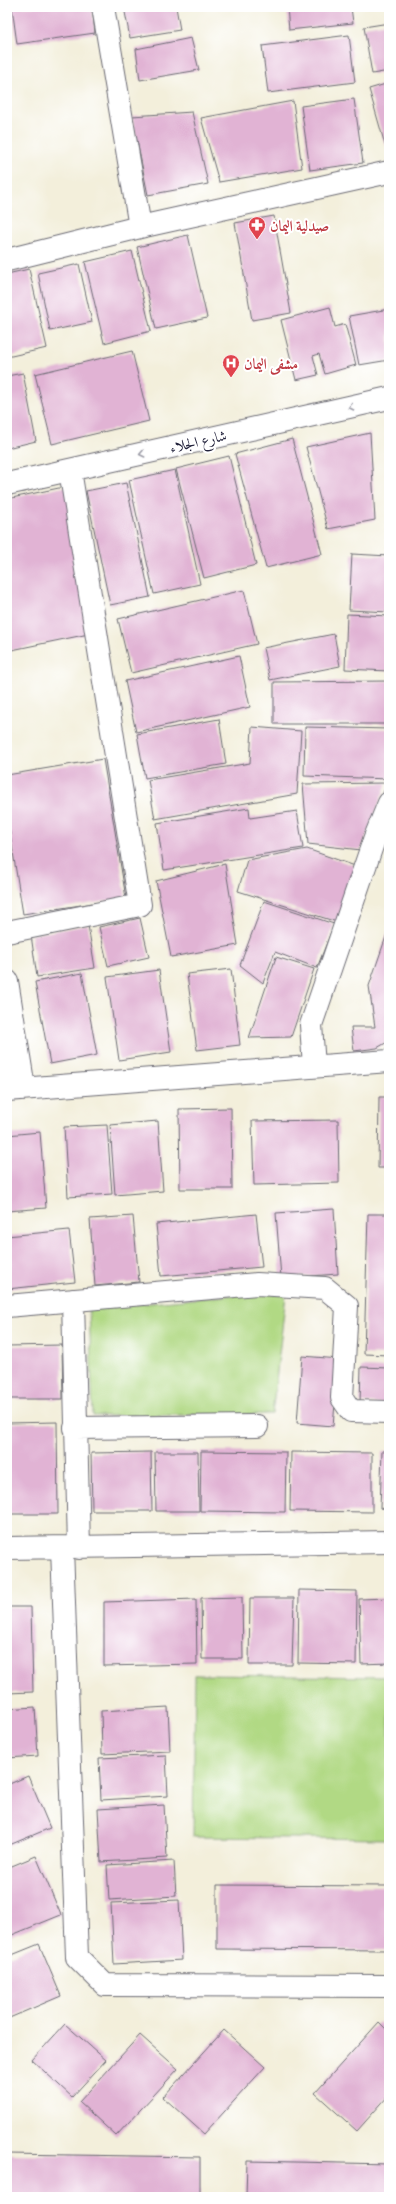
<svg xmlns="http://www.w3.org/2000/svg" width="396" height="2204" viewBox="0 0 396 2204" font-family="'Gentium Book Plus',Amiri,serif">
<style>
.green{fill:#b1d984;stroke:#6a7e60}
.building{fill:#e1b3d4}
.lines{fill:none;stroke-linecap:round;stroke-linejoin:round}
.minor-casing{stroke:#6b6a73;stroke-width:24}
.minor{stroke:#fff;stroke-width:22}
.oneway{stroke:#9c9ca7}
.labels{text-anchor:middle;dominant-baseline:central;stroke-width:4;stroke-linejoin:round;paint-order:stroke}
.health-label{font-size:15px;font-weight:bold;fill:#be3a42;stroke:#fff;text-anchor:start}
.street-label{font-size:15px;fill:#22223b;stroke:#fff}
</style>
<rect width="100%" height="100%" fill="#fff"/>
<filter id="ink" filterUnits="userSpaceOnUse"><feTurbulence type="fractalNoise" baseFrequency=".025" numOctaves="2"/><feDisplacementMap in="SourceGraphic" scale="8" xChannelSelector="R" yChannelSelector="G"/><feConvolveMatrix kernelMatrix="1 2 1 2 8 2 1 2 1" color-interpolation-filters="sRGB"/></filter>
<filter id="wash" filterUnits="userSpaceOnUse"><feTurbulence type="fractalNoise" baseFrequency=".012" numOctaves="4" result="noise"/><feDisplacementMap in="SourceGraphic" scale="16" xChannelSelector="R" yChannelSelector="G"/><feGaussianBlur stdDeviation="0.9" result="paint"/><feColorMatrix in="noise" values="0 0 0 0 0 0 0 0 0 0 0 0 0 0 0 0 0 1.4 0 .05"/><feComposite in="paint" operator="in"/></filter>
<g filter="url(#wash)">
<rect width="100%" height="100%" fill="#f3efdb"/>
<!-- green -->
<path class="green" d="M256,1293l30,2 -14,119 -179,2 -4,-107z
M195,1675l194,2v162l-196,-2z"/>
<g id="blocks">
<!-- building -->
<path class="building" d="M12,7h80l3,26 -78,11z
M124,7h52l4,23 -50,8z
M287,7h64l2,16 -64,7z
M389,23v48l-17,3 -8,-47z
M349,35l6,47 -87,11 -6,-47z
M191,38l8,32 -59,10 -4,-31z
M389,83v61l-4,1 -16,-56z
M354,99l9,64 -53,7 -9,-64z
M293,101l9,67 -83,14 -18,-64z
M192,112l16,72 -60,11 -16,-79z
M274,216l17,97 -39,7 -17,-97z
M188,235l19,83 -51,11 -19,-82z
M132,251l19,80 -47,12 -19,-81z
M79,264l13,58 -42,9 -12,-58z
M29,269l18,79 -40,9v-83z
M330,307l5,20 10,-3 11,41 -31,9 -6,-20 -6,2 5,19 -22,5 -15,-60z
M389,309v51l-30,5 -10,-49z
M132,351l17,70 -97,23 -17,-70z
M23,373l13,68 -29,7v-72z
M370,433l5,87 -47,9 -22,-82z
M292,439l30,115 -56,14 -31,-114z
M229,456l27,109 -52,13 -28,-109z
M175,470l25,114 -46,10 -25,-114z
M126,483l24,114 -40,8 -24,-114z
M73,485l30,146 -96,20v-152z
M352,554l37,2v56l-40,-2z
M244,590l13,54 -126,29 -13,-54z
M347,614l42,2v55l-44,-2z
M334,634l6,32 -70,14 -7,-32z
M239,656l11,51 -114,25 -11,-51z
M389,681v43h-115v-42z
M219,719l7,45 -81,14 -8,-44z
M252,727l49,4 -4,63 -142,25 -7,-39 102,-17z
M305,727l84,2v50l-85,-3z
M103,759l23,139 -103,16 -16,-99v-40z
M387,783l-26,67 -53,-6 -5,-60z
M249,808l1,10 47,-7 6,37 -139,22 -7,-47z
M307,849l51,18 -21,55 -99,-31 9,-31z
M225,864l13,81 -67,12 -15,-76z
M264,901l70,23 -17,44 -42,-16 -12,31 -23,-18z
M140,918l9,39 -41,9 -9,-39z
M88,925l7,43 -58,9 -6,-42z
M389,928v113l-12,7 -23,3 -3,-24h24l-6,-41z
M276,957l38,12 -23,68 -42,1z
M231,969l9,76 -43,5 -10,-76z
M159,970l12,82 -52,8 -12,-83z
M82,973l15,82 -47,9 -15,-82z
M379,1097h10v71h-11z
M231,1108l1,81h-52l-1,-80z
M338,1120l1,63 -85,2 -2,-64z
M158,1121l5,70 -48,4 -5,-70z
M107,1125l5,69 -44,3 -4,-70z
M40,1132l6,76 -39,3v-76z
M334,1209l4,65 -57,4 -5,-65z
M256,1214l6,53 -101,9 -5,-52z
M368,1214h21v141l-25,-1z
M133,1216l6,66 -44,4 -5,-67z
M69,1230l6,52 -68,7v-53z
M62,1345l1,54h-56v-53z
M302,1356l37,3 -6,67 -36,-3z
M361,1367l28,1v36l-29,-1z
M57,1422l1,92h-51v-91z
M201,1451l85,1 -1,60 -85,-1z
M382,1451h7v58l-9,-1z
M151,1452l1,59h-60l-1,-58z
M155,1452h43l1,59h-43z
M291,1452l81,1v59l-82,-1z
M299,1590l58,1 -1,73 -58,-1z
M242,1597l1,62h-41l-1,-61z
M250,1598h44l-2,67h-43z
M389,1598v65l-28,1 -2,-65z
M196,1599l1,65 -93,2v-64z
M7,1607h24l2,85 -26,1z
M35,1707l3,49 -31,2v-49z
M168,1707l2,44 -68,3 -1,-43z
M166,1755l2,41 -67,4 -2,-42z
M28,1776l22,52 -43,18v-61z
M164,1805l3,53 -66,4 -3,-53z
M36,1856l25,59 -54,22v-69z
M174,1861l2,35 -67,4 -2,-35z
M217,1885l172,1v64l-172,-1z
M179,1900l3,60 -68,4 -3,-61z
M39,1944l22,52 -54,23v-62z
M379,2022l10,10v63l-32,36 -42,-38z
M65,2024l41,36 -34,37 -40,-37z
M224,2030l41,37 -61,67 -41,-37z
M140,2035l38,34 -62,67 -37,-34z
M7,2154l193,3v40h-193z
M247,2161l142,3v33h-143z"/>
</g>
</g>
<g filter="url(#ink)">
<use href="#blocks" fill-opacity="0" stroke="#6b6a73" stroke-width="1"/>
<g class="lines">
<!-- minor casing -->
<g class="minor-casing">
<path id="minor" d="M103,7l37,220
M7,260l133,-33 249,-55
M7,484l382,-86
M7,932l133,-27 -70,-435
M7,981l17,107
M314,1066l-3,-41 63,-185 15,-37
M7,1090l382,-29
M73,1300l6,248
M7,1306l250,-22 68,4 22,18 -5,92 9,13 38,1
M75,1428l182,-2
M7,1548l382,-6
M62,1548l15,409 28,28 284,1"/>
</g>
<!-- minor -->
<use href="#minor" class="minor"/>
</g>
<!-- one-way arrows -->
<defs><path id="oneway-chevron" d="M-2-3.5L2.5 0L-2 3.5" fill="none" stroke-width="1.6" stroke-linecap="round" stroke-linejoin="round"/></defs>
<g class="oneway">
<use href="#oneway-chevron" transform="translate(351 407) rotate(167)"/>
<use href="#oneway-chevron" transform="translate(142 454) rotate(167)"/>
</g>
</g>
<!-- icons -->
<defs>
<g id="pharmacy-pin" transform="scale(0.9)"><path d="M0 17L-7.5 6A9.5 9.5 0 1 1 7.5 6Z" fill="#e0444e" stroke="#fff"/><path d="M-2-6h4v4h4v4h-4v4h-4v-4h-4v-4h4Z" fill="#fff"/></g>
<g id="hospital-pin" transform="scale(0.9)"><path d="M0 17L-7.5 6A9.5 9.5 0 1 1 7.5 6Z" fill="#e0444e" stroke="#fff"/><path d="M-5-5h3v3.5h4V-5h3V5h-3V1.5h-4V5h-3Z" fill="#fff"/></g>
</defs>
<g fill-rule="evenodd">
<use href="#pharmacy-pin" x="257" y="225"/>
<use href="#hospital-pin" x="231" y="363"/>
</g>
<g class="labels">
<!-- health labels -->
<g class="health-label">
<text x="270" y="225">صيدلية اليمان</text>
<text x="244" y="363">مشفى اليمان</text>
</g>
<!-- street labels -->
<g class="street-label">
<text transform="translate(198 441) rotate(-13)">شارع الجلاء</text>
</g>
</g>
<!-- margin -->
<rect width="396" height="2204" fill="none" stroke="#fff" stroke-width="24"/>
</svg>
